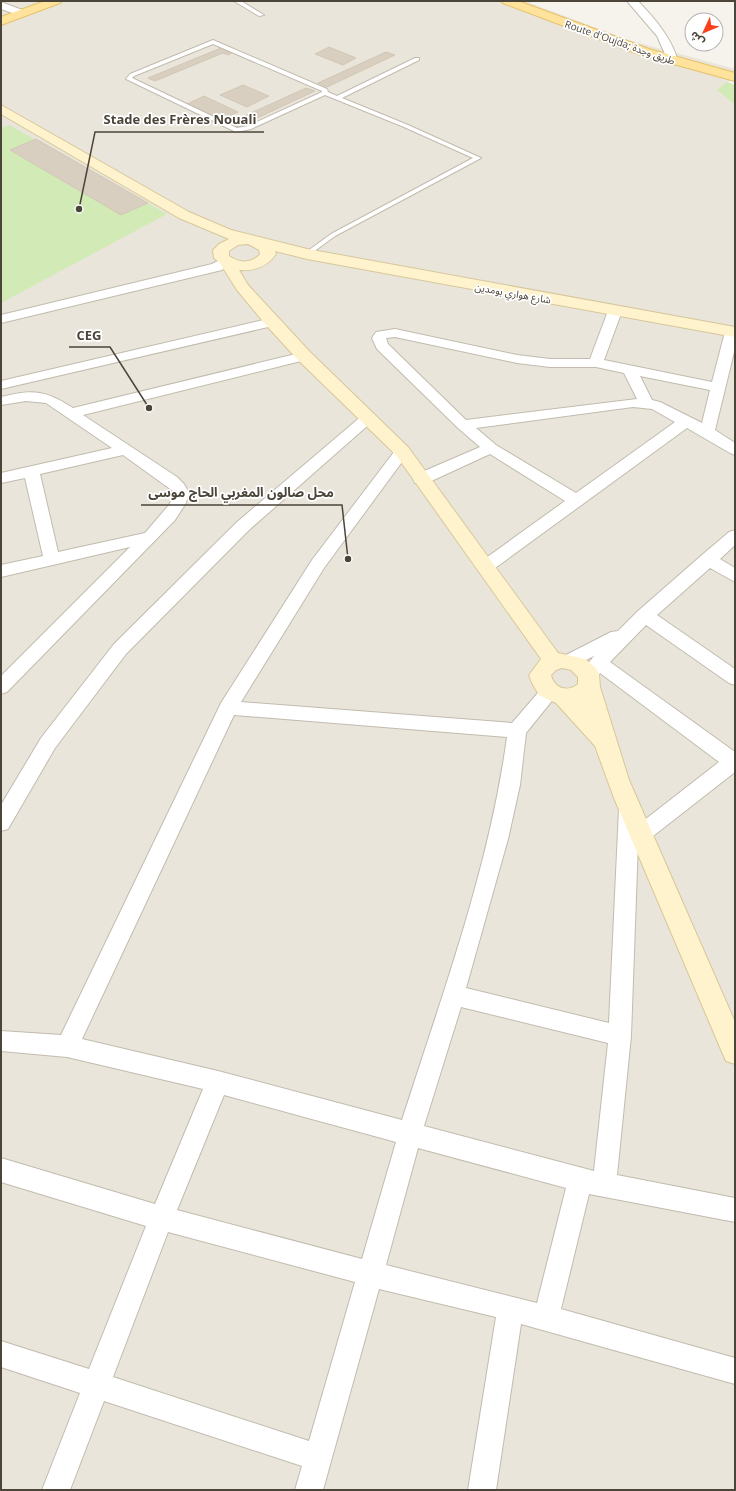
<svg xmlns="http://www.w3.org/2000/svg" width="736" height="1491" viewBox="0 0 736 1491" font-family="'Open Sans','Noto Sans Arabic',sans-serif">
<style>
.residential{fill:#eae5da}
.green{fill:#d2eab5}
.building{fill:#d8cfc1;stroke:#d3c7b4}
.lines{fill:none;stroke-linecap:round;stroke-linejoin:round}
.lane-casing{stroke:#c2bbae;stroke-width:2}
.street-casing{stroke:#c2bbae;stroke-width:2}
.secondary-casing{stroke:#d6c79b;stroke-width:2}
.primary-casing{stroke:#e6c16a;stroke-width:2}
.lane{fill:#fff;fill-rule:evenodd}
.street{fill:#fff;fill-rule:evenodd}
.secondary{fill:#fff3cd;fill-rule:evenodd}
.primary{fill:#ffe39c;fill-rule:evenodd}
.labels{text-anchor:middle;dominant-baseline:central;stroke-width:3.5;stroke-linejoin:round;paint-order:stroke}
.far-street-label{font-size:10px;fill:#4b4439;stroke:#fff}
.leader{fill:none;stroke:#4b4439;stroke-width:1.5}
.callout-dot{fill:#4b4439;stroke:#fff;stroke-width:1.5}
.callout-label{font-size:13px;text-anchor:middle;font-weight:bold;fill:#4b4439;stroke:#fff;stroke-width:3.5;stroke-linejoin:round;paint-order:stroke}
</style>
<rect width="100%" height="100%" fill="#f6f3ec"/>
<!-- residential -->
<path class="residential" d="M1,1h533l-4,2 99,37 106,29v8l-17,13 17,15v1385h-734z"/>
<!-- green -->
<path class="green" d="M727,82l8,3v20l-18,-15z
M9,125l158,89 -166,89v-175z"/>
<!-- building -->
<path class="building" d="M329,47l27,11 -13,7 -28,-11z
M221,48l11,5 -4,2 -5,-2 -68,28 -7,-3z
M386,52l9,3 -68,32 -9,-4z
M243,85l26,11 -22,11 -27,-12z
M306,88l9,3 -77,36 -9,-4z
M204,96l34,16 -17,8 -34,-16z
M36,139l112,64 -27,12 -111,-65z"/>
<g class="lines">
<!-- lane casing -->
<g class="lane-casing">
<path id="lane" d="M234,1h7l23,14 -5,1z
M213,40l114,49 1,3 9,4 78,-38h4v2l-77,38 66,27 73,33 -146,78 -26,19h-4v-2l26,-19 142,-76 -69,-31 -79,-32 -74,34 -15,3 -110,-53 4,-5zM213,44l109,47v1l-74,34 -11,2 -105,-50 2,-2z"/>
</g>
<!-- street casing -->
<g class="street-casing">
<path id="street" d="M627,1h11c17,18 33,36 40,60l-1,2h-8l-12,-27z
M1,2l24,9 1,2 -5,3 -20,-7z
M226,257l7,4 -11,9 -221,53v-8l211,-51z
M615,307l5,1 2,3 -18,49 108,22 13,-50 2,-3h8v19l-20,82 20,13v12l-5,-2 -43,-25 -196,143 -6,2 -6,-2 -2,-4 2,-4 86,-62 -75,-47 -63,29 -6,1 -6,-1 -2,-4 2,-4 65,-28 -22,-19 -81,-79 -5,-11 4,-6 19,-3 122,26 33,4h40l18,-48 2,-3zM395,337l122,26 33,4h46l28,6 13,26 -171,21 -78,-76 -2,-6zM640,376l70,14 -8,33 -42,-21 -8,-2zM633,407l19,2 23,13 -99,71 -80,-48 -20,-17z
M272,318l5,1 2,3 -2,3 -276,64v-8z
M304,352l5,1 2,3 -2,3 -226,56 94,62 7,7 5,9 -3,10 -11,17 -168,172 -6,2v-18l129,-129 -129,30v-12l42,-9 -18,-78 -24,5v-10l111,-25 -66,-45 -20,-2 -25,4v-8c32,-8 44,-7 72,11zM123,455l50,36v7l-5,8 -23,27 -87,19 -18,-78z
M369,412l5,2 2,3 -2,3 -125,110 -123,124 -71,94 -47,81 -7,2v-26l40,-67 73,-94 123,-122 127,-108z
M402,446l5,2 3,3 -86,117 -83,134 271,21 31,-36 6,-2 6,2 3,5 -3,5 -29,36 -6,52 -12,54 -42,149 143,35 10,-214 3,-6 7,-2 7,2 3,6 -1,16 81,-63 -119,-89c-5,7 -9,8 -17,6l-3,-5 14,-18 -24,12 -6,-2 -3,-5 3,-5 47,-24 7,-1 20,-20 64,-56 27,-23 6,-2v15l-15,14 15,9v14l-25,-14 -53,47 78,54v16l-6,-2 -83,-58 -36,37 125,90v20l-87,68 -7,2 -3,-1 -7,195 -14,139 118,23v24l-146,-28 -28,115 174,49v26l-214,-60 -25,166h-28l28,-173 -117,-28 -56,201h-28l7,-24 -198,-65 -34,89h-28l38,-97 -79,-26v-26l88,28 57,-143 -145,-44v-24l154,46 48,-115 -136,-32 -66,-6v-20l60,4 160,-332 91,-143 85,-112zM234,715l273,22c-18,132 -65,258 -105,383l-184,-49 -136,-32zM461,1007l147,36 -14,128 -170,-45zM224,1095l172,47 -34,117 -185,-49zM418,1148l148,40 -29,115 -151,-38zM168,1232l187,50 -46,159 -196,-64z"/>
</g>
<!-- secondary casing -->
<g class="secondary-casing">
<path id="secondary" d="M1,105l188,107 42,18 76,19 428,78v10l-428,-78 -32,-8 1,3c-9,13 -21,17 -37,16l9,15 62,67 98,95 150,206 27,6 11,9 3,6 1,13 29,93 106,242v42l-9,-3 -4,-9 -108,-254 -19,-52 -39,-43 -17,-8 -7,-12 -3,-8 12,-16 -145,-204 -98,-95 -32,-35 -29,-35 -17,-27 -6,-5 -1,-8 6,-6 10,-5 -50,-21 -178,-104zM248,244l11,6 1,4c-8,10 -21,9 -31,2v-5l9,-6zM562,668l9,2 7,7v7c-11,9 -24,4 -27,-9l5,-5z"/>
</g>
<!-- primary casing -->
<g class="primary-casing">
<path id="primary" d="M45,1h17l-2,2 -59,22v-8z
M501,1h17l131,48 86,24v8l-94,-26 -138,-52z"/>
</g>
<!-- lane -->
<use href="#lane" class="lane"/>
<!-- street -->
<use href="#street" class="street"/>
<!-- secondary -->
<use href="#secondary" class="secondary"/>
<!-- primary -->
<use href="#primary" class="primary"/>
</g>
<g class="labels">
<!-- far-street labels -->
<g class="far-street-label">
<text transform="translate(620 42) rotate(19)">Route d'Oujda; طريق وجدة</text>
<text transform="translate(513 293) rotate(10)">شارع هواري بومدين</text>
</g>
</g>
<!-- callouts -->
<path class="leader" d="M79 209L95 132H264M149 408L110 347H69M348 559L342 505H141"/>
<g class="callout-dot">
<circle cx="79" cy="209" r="4"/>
<circle cx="149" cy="408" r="4"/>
<circle cx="348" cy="559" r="4"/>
</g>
<g class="callout-label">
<text x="180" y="124">Stade des Frères Nouali</text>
<text x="89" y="340">CEG</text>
<text x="241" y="497">محل صالون المغربي الحاج موسى</text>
</g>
<!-- border -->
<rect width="736" height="1491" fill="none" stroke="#4b4439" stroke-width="4"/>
<!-- north arrow -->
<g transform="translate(704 32) rotate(226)"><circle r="19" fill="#ffffff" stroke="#b7b4b0"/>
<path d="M0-3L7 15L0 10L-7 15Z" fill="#fc3f1d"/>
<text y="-6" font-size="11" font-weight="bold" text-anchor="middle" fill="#4b4439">ش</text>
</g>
</svg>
